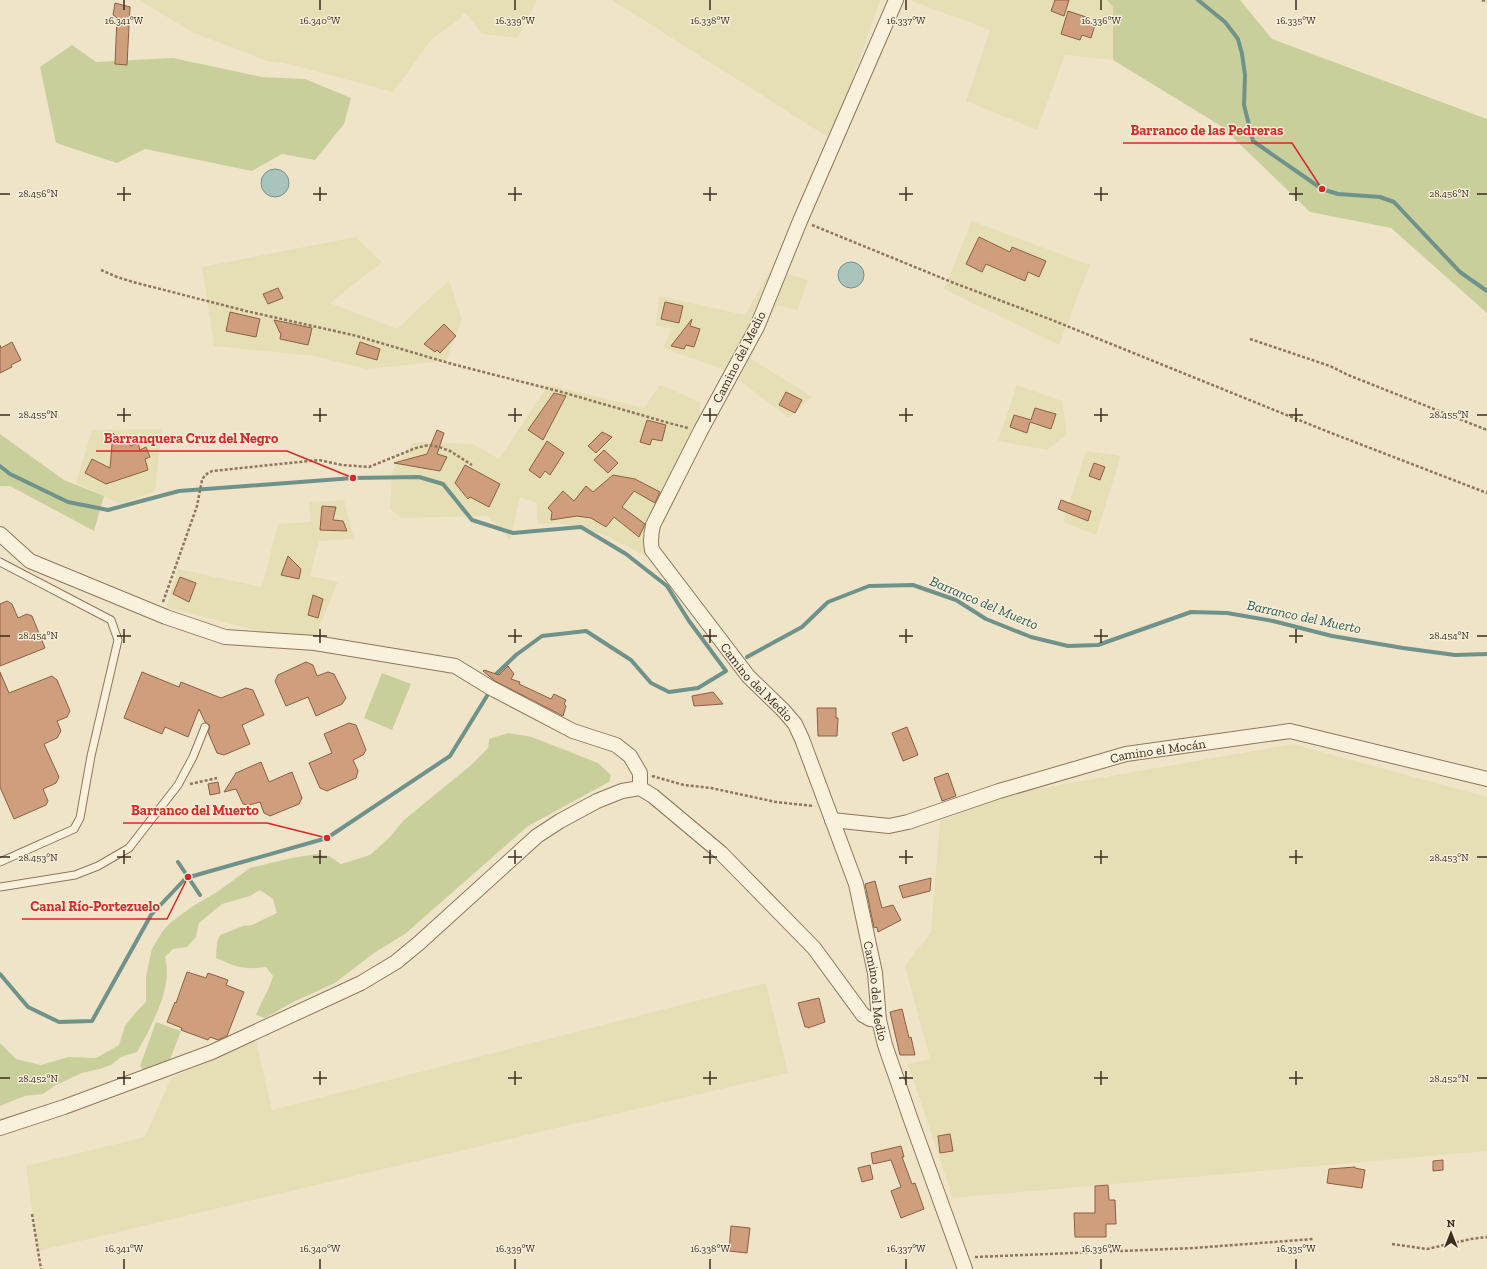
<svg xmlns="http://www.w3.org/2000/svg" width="1487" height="1269" viewBox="0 0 1487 1269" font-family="'Zilla Slab',serif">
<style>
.farmland{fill:#e6deb5}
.green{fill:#c9cf9b}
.water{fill:#a9c4bc;stroke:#6f938a}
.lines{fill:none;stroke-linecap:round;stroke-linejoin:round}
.stream{stroke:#6f938a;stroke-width:4}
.building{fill:#cf9f7d;stroke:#8d5f41}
.lane-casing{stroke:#8d765c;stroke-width:9}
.street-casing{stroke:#8d765c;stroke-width:16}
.path{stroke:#8d765c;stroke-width:2.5;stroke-dasharray:3 2;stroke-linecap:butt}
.lane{stroke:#faf1dc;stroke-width:7}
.street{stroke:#faf1dc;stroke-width:14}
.ticks{fill:none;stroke:#3d2e20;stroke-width:1.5}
.labels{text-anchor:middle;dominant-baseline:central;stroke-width:3;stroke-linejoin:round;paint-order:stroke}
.street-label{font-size:13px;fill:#3d2e20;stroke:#f7eed8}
.water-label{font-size:14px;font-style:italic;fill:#2f5d5a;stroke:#f7eed8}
.ticks-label{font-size:10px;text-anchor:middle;fill:#3d2e20;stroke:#f7eed8;stroke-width:3;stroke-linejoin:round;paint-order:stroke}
.leader{fill:none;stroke:#d62828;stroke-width:1.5}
.callout-dot{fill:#d62828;stroke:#f7eed8;stroke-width:1.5}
.callout-label{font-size:14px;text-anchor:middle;font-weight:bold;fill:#d62828;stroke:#f7eed8;stroke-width:3;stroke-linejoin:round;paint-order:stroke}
</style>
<rect width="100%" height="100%" fill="#f0e4c8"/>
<!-- farmland -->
<path class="farmland" d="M139,0h398l-19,38 -36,-4 -17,-22 -5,7 -28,20 -39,53 -104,-28 -22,-3 -73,-28z
M612,0h268l-34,97 -18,40z
M909,0h198l6,7v53l-48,-5 -28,75 -71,-29 24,-71z
M972,221l118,44 -31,80 -115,-56z
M356,237l26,25 -52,41 67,26 52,-49 13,40 -16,41 -79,8 -53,-13 -100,-10 -12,-79z
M771,269l37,11 -11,30 -20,-5 -27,53 62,39 -23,21 -64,-48 -62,-22 9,-20 -16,-2 3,-30 86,19z
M548,385l96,23 16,-23 40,17v43l-53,112 -44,-23 -44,-11 -21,1 -2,-21 -16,-6 -10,43 -23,-24 -85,2 -12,-9 2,-38 21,-29 60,2 26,15z
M1017,385l45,16 5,33 -20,16 -49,-9z
M162,429l-7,62 -34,13 -45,-21 16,-53z
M1086,451l35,5 -25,79 -33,-13z
M344,500l10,39 -35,2 -9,35 28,6 -23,55 -46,-3 -103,-27 12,-38 84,18 16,-63 33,-2 -2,-20z
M1293,744l194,53v354l-534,47 -45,-134 22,-5 -25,-93 26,-34 9,-111 74,-28z
M766,983l22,90 -750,178 -12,-85 119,-29 26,-59 85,-37 16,69z"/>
<!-- green -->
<path class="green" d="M1107,0h133l32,39 215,80v194l-96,-85 -81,-16 -89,-86 -108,-66v-53z
M72,45l24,17 77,-4 89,19 43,2 46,19 -7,26 -29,36 -33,-6 -30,17 -107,-22 -28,14 -61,-20 -16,-76z
M0,434l64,46 40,16 -10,35 -84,-45h-10z
M382,673l29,11 -19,46 -28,-12z
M508,733l24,4 66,26 13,12 -2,7 -81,44 -123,108 -31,19 -39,30 -42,19 -28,16 -9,-3c5,-13 13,-25 17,-39l-7,-9c-22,3 -30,0 -50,-9l1,-16 3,-7 23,-9 9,-1 25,-12 -4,-14 -13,-9 -10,6 -28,8 -23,19 -3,14 -9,10 -14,2 -8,8c1,5 2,10 2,15 0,26 -18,59 -30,80l-16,5 -10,8 -11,4 -18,4 -26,12 -13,9 -18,2 -25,10v-63l16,16 25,6 27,-8 28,1 23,-13 6,-19 11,-14 10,-10v-26l6,-27 10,-17 8,-9 23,-17 24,-14 33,-24 42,-10 24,-4 13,2 12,8 29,-9 19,-17 15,-18 66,-54 18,-18 1,-9z
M156,1022l25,9 -12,31 -15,4 -5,4 -5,1 -4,-5z"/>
<!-- water -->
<path class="water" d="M261 183a14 14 0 1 1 28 0a14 14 0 1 1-28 0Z
M838 275a13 13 0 1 1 26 0a13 13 0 1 1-26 0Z"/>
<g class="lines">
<!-- stream -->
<path class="stream" d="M1198,0l27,22 13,17 4,15 3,21 -1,30 9,36 69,48 16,5 42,3 14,5 66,70 27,19
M0,466l10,8 58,28 40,8 71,-19 174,-13 66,-1 24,7 29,36 41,13 68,-6 45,27 41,32 22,35 37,50 -28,17 -29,4 -18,-9 -20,-23 -45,-29 -44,5 -26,19 -23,22
M747,657l55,-30 26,-25 41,-16 44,-1 43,15 30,19 45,18 37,9 30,-1 93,-33 36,1 46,8 59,15 71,12 52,7 32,-1
M178,862l22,33
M0,974l28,33 31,15 33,-1 59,-106 35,-37 141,-40 123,-82 40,-65"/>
</g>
<!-- building -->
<path class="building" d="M1055,0h14l-5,16 -13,-5z
M115,3l15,4 -3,58 -12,-1 2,-46 -4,-3z
M1068,11l18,6 2,2 -2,3 9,3 -4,13 -9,-3 -2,5 -19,-6z
M979,237l31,15 2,-5 34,14 -7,16 -11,-5 -3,9 -39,-17 -4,8 -16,-8z
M278,288l5,10 -15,6 -5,-10z
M665,302l18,4 -4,17 -18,-4z
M230,312l30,7 -4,18 -30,-6z
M692,319l-2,7 10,3 -6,18 -8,-2 -2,4 -13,-3z
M274,320l38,8 -4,17 -28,-6 1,-6h-1z
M444,324l12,12 -16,17 -3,-3 -2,2 -11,-8z
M12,342l9,18 -10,5 1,2 -12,6v-28l1,3z
M360,342l20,7 -3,11 -21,-6z
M786,392l16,8 -7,13 -16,-8z
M554,393l12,3 -23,44 -15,-10z
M1035,408l21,6 -5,15 -21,-7 -3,11 -17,-6 4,-12 17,5z
M647,420l19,5 -4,16 -10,-2 -2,6 -10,-3z
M437,430l7,3 -7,21 10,3 -7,14 -46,-8 33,-9z
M602,432l10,5 -16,16 -8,-7z
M113,433l7,7 8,-1 2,7 8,-3 2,7 6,-3 4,10 -5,2 3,11 -42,14 -21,-11 7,-14 18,9z
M547,441l17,12 -14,22 -5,-4 -5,7 -11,-8z
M604,450l14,13 -10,10 -14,-13z
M1094,463l11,4 -5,13 -11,-4z
M465,465l35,19 -11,23 -19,-10 -2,2 -13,-16z
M613,475l22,4 25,13 -5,11 -21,-12 -12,16 23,17 -6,13 -25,-20 -8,10 -15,-9 -14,-2 -26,4 1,-8 -4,-4 15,-17 11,10 12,-15 7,6z
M1061,500l30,11 -3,10 -30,-12z
M322,506l14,1 -3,13 10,1 4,10 -27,-1z
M288,556l13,13 -2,10 -18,-4z
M180,577l16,6 -7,19 -16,-8z
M313,595l10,4 -5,19 -10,-3z
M7,601l5,3 6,14 9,-4 5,2 13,32 -45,18v-62z
M306,662l7,3 4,11 11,-4 6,2 12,24 -4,6 -26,12 -8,-19 -22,9 -11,-25 3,-6z
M508,666l6,8 -3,5 9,3 -1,2 32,15 3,-5 12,6 -2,4 2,2 -3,10 -68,-35 -12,-10 1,-1 15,5z
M0,672l9,21 43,-17 5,4 13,31 -3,6 -10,4 4,10 -4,7 -13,6 15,33 -3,6 -13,6 5,12 -2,4 -32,14 -14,-32z
M142,672l37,15 2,-5 40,16 25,-10 7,2 11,25 -22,10 8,19 -26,11 -7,-2 -9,-21 2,-6 -3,-3 -2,-1 -6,-13 -11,28 -23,-10 -3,7 -38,-16z
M713,692l10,12 -29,2 -2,-10z
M817,708h19v10h2l-1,18h-19z
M349,723l7,2 10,25 -3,5 -10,5 5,11 -2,7 -29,13 -7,-3 -11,-25 23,-10 -8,-19z
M907,727l11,28 -15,6 -11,-28z
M261,762l8,20 23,-10 10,26 -3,6 -29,12 -6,-3 -4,-11 -11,3 -6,-1 -7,-15 -12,3 12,-19z
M948,773l8,23 -14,5 -8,-23z
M218,782l2,11 -10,2 -2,-11z
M931,878l-1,13 -27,7 -4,-12z
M875,881l7,27 11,-3 8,15 -23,12 -1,-5 -3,1 -9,-44z
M187,972l19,6 2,-5 20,7 -2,5 18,7 -17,44 -9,4 -8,-3 -2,3 -27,-10 1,-2 -15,-6 8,-20 1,1z
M819,998l6,24 -17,6v-1h-3l-7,-24z
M902,1009l7,29 2,-1 4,18h-15l-10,-43z
M950,1134l3,17 -13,2 -2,-17z
M901,1146l3,11h-2l10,27 3,-1 9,26 -23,9 -10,-27 10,-4 -10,-27 -18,4 -2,-11z
M1443,1160v10l-10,1v-10z
M870,1165l3,14 -11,3 -4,-14z
M1355,1167v1l10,2 -3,18 -35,-5 2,-14z
M1108,1185l1,15h6l1,24h-10v13h-31l-1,-24h21v-27z
M731,1226l19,2 -3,25 -18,-2z"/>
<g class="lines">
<!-- lane casing -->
<g class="lane-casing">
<path id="lane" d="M0,562l111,58 7,20 -27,116 -11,62 -6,11 -74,33
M0,887l75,-12 23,-9 31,-18 49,-63 15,-28 12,-30"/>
</g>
<!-- street casing -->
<g class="street-casing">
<g id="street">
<path id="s1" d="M896,0l-96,221 -43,106 -56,103 -48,95c-2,9 -3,16 -1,25l96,126 36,35 11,13 7,15 54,145 19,89 4,47 6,25 26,75 54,149"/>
<path d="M0,534l30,27 136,56 59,20 90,6 140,23 36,22 82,43 43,14 14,11 10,17v15"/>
<path id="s2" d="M832,820l57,6 19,-4 91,-31 127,-37 164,-23 197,48"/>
<path d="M0,1128l64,-21 148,-55 149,-69 35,-21 23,-19 118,-107 23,-15 37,-20 25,-10 18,-3 13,8 68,57 93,95 49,67 7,4 9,1"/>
</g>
</g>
<!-- path -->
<path class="path" d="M1482,0l5,2
M812,225l142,58 98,37 274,111 161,62
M101,270l16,7 16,5 113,29 111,25 95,28 106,27 111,32 19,5
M1250,339l80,27 18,9 139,55
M163,602l34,-96 5,-26 3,-5 7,-4 107,-11 23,5 27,2 47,-19 13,-3 10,2 11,4 22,14
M652,776l32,9 27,3 65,14 38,4
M190,784l27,-6
M32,1214l9,55
M1392,1244l35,5 44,-10 16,-2
M975,1257l219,-9 120,-9"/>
<!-- lane -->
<use href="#lane" class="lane"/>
<!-- street -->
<use href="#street" class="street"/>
</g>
<!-- ticks -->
<path class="ticks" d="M124,0v10M320,0v10M515,0v10M710,0v10M906,0v10M1101,0v10M1296,0v10M124,187v14M320,187v14M515,187v14M710,187v14M906,187v14M1101,187v14M1296,187v14M0,194h10M117,194h14M313,194h14M508,194h14M703,194h14M899,194h14M1094,194h14M1289,194h14M1477,194h10M124,408v14M320,408v14M515,408v14M710,408v14M906,408v14M1101,408v14M1296,408v14M0,415h10M117,415h14M313,415h14M508,415h14M703,415h14M899,415h14M1094,415h14M1289,415h14M1477,415h10M124,629v14M320,629v14M515,629v14M710,629v14M906,629v14M1101,629v14M1296,629v14M0,636h10M117,636h14M313,636h14M508,636h14M703,636h14M899,636h14M1094,636h14M1289,636h14M1477,636h10M124,850v14M320,850v14M515,850v14M710,850v14M906,850v14M1101,850v14M1296,850v14M0,857h10M117,857h14M313,857h14M508,857h14M703,857h14M899,857h14M1094,857h14M1289,857h14M1477,857h10M124,1071v14M320,1071v14M515,1071v14M710,1071v14M906,1071v14M1101,1071v14M1296,1071v14M0,1078h10M117,1078h14M313,1078h14M508,1078h14M703,1078h14M899,1078h14M1094,1078h14M1289,1078h14M1477,1078h10M124,1259v10M320,1259v10M515,1259v10M710,1259v10M906,1259v10M1101,1259v10M1296,1259v10"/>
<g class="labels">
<!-- street labels -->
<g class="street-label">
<text transform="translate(739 357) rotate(-63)">Camino del Medio</text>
<text stroke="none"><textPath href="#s1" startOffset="773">Camino del Medio</textPath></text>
<text stroke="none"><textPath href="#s2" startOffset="337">Camino el Mocán</textPath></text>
<text stroke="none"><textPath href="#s1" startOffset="1110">Camino del Medio</textPath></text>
</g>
<!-- water labels -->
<g class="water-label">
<text transform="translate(984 603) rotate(23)">Barranco del Muerto</text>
<text transform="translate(1304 617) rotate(12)">Barranco del Muerto</text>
</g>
</g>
<g class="ticks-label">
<text x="124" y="24">16.341°W</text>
<text x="320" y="24">16.340°W</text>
<text x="515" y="24">16.339°W</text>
<text x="710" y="24">16.338°W</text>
<text x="906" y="24">16.337°W</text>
<text x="1101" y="24">16.336°W</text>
<text x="1296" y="24">16.335°W</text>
<text x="38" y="197">28.456°N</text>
<text x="1449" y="197">28.456°N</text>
<text x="38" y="418">28.455°N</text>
<text x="1449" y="418">28.455°N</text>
<text x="38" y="639">28.454°N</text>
<text x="1449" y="639">28.454°N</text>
<text x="38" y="861">28.453°N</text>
<text x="1449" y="861">28.453°N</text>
<text x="38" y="1082">28.452°N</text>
<text x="1449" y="1082">28.452°N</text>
<text x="124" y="1252">16.341°W</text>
<text x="320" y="1252">16.340°W</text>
<text x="515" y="1252">16.339°W</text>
<text x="710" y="1252">16.338°W</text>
<text x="906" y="1252">16.337°W</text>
<text x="1101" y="1252">16.336°W</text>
<text x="1296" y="1252">16.335°W</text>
</g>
<!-- callouts -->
<path class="leader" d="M1322 189L1292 143H1123M353 478L287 451H96M327 838L267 823H123M188 877L167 919H22"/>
<g class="callout-dot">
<circle cx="1322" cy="189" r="4"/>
<circle cx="353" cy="478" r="4"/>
<circle cx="327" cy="838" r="4"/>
<circle cx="188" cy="877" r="4"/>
</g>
<g class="callout-label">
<text x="1207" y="135">Barranco de las Pedreras</text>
<text x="191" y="443">Barranquera Cruz del Negro</text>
<text x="195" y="815">Barranco del Muerto</text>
<text x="95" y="911">Canal Río-Portezuelo</text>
</g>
<!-- north arrow -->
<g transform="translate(1451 1233)" stroke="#f7eed8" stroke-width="3" paint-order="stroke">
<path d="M0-3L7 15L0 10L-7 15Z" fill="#3d2e20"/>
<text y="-6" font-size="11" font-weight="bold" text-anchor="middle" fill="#3d2e20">N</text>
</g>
</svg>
